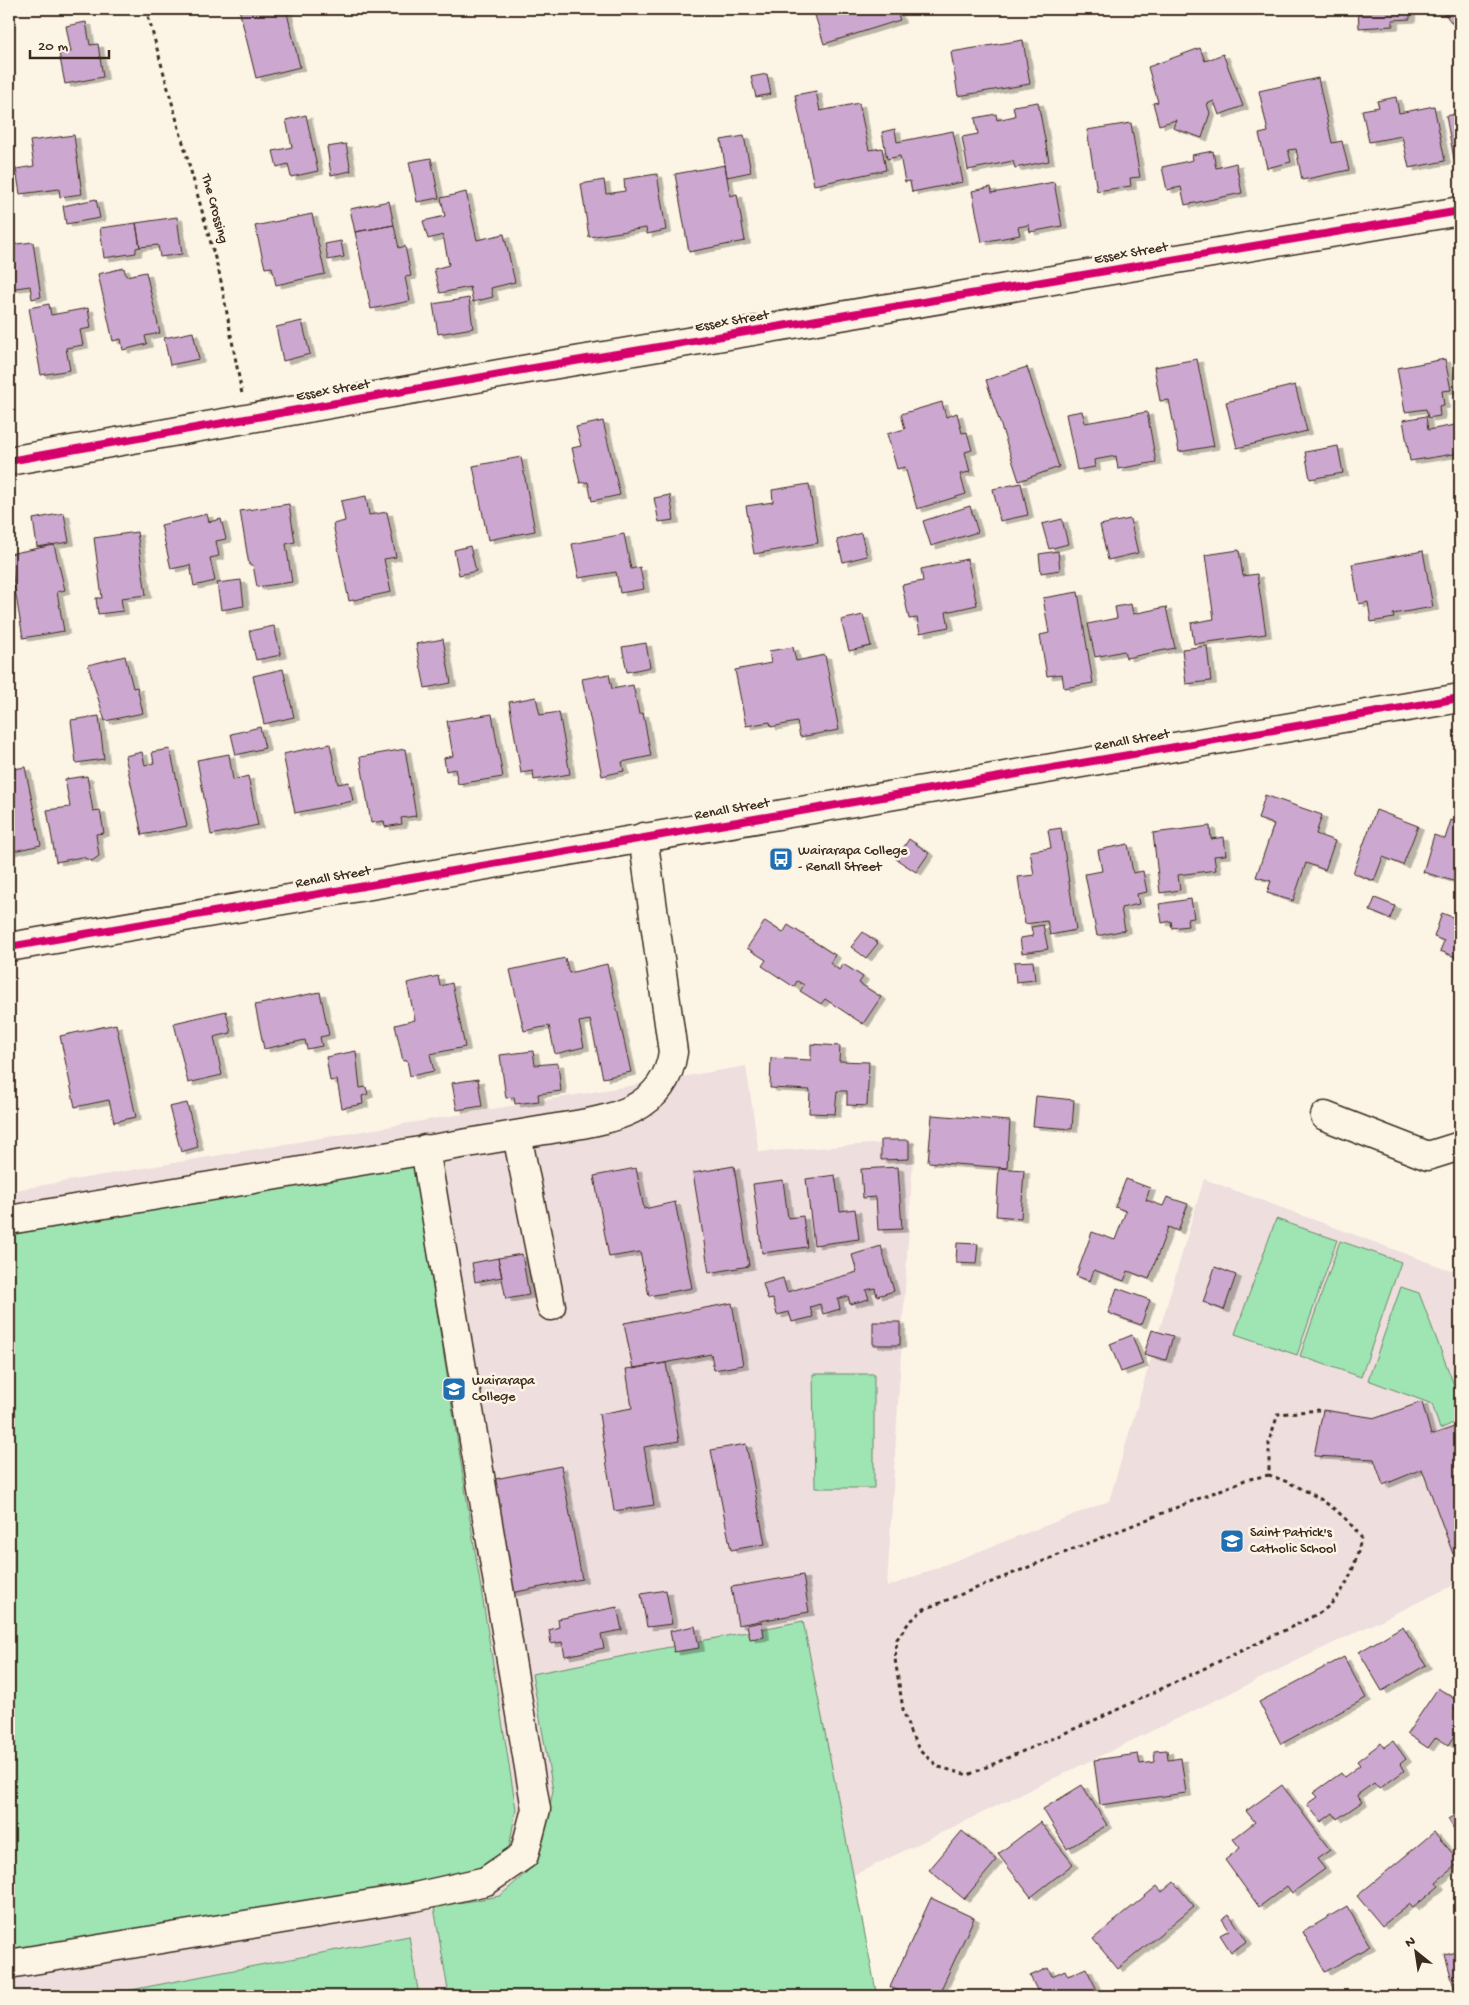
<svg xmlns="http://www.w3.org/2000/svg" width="1469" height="2005" viewBox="0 0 1469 2005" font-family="'Gochi Hand',sans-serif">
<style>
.built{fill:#eedede}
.green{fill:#9ee5b3;stroke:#6c8868}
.building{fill:#cca7cf;stroke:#3b2a1e;filter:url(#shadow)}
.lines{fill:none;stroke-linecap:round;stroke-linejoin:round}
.minor-casing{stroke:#3b2a1e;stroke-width:31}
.path{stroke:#3b2a1e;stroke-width:3;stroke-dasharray:4 4;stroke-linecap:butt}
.minor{stroke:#fcf5e5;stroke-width:28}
.cycleway-casing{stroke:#fcf5e5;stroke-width:11}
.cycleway{stroke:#d6006c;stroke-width:8}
.labels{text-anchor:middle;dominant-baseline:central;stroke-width:5;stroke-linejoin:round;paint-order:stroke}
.street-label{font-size:14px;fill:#3b2a1e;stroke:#fcf5e5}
.poi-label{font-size:14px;fill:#3b2a1e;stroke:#fcf5e5;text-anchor:start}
</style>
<defs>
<filter id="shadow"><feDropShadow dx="5.5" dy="3" stdDeviation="0" flood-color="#0004"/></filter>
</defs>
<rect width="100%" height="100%" fill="#fcf5e5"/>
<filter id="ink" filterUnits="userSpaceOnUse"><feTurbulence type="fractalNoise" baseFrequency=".02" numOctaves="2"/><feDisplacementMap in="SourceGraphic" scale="10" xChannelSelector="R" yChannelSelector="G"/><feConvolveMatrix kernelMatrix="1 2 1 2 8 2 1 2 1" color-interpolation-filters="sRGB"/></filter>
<g filter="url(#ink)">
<!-- built -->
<path class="built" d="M746,1066l13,86 155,-11 -27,446 222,-86 95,-322 256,95v308l-606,293 23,121h-868v-805z"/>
<!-- green -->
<path class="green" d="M413,1161l103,648 -7,39 -34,26 -466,80v-721z
M1276,1219l61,21 -40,115 -62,-21z
M1340,1241l61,21 -40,115 -61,-21z
M1401,1287l18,6 41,108v19l-20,9 -8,-25 -64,-24z
M813,1374h61v114h-59z
M803,1621l74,375h-428l-15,-89 66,-11 27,-24 17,-34 9,-48 -21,-116z
M409,1936l10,60h-319z"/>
<!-- building -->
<path class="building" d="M239,9h47l14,58 -44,11z
M813,9h83l4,11 -76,24z
M1358,9h52v10l-17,1v6l-34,2z
M1443,9h17v29l-6,-4 3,-4 -15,-20z
M86,22l4,23 8,-1 5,33 -38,7 -6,-31 12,-1 -5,-26z
M1023,40l7,44 -72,12 -7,-44z
M1200,48l5,13 18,-7 20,52 -24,9 -5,-14 -7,3 3,9 -8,25 -29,-10 3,-8 -17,5 -6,-22 5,-1 -10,-35z
M767,74l4,20 -15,3 -5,-20z
M1318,78l14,65 10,-2 7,29 -47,10 -6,-31 -8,1 3,12 -24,6 -8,-34 9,-2 -9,-41z
M816,91l4,20 39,-8 10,47 13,-2 4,22 -72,15 -19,-90z
M1396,97l3,16 35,-7 11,55 -36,7 -7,-32 -33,6 -7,-32 17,-3 -2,-6z
M1038,102l11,59 -34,7 -2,-7 -45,9 -6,-33 16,-3 -3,-16 21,-4 1,6 18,-4 -2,-10z
M1460,113v44l-6,2 -8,-43z
M306,115l12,56 -27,6 -3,-13 -11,3 -4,-16 19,-4 -6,-27z
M1131,123l9,54 -10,1 1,8 -34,5 -10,-61z
M895,129l2,13 56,-11 10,51 -51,10 -2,-11 -5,1 -5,-26 -13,3 -5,-27z
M74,135l8,59 -22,3 -1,-8 -39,5 -4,-25 18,-3 -4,-25z
M744,136l7,36 -24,5 -6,-37z
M346,144l5,27 -20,4 -4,-28z
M1213,151l3,17 20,-5 6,30 -57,12 -4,-18 -14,3 -5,-23 31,-7 -1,-5z
M431,158l8,40 -22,4 -8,-40z
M725,165l5,31 7,-2 8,47 -56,11 -14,-78z
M657,174l9,56 -19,4 -1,-6 -57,9 -8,-53 23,-4 2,14 19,-3 -1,-12z
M1054,182l8,44 -32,6 -1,-7 -11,2 2,8 -38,7 -10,-51 19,-4 1,6z
M466,192l11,48 27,-6 11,48 -24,6 2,9 -20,5 -3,-15 -30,6 -6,-24 15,-4 -6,-30 -15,4 -5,-18 22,-5 -4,-18z
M96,199l4,19 -34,6 -3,-18z
M389,201l5,24 -39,7 -5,-23z
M312,214l13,60 -49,11 -4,-18 -7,1 -10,-42z
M177,217l5,37 -22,3 -2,-12 -18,2 -4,-24z
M136,223l4,24 -4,1v5l-32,5 -4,-30z
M394,225l5,23 6,-2 6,30 -6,1 5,24 -39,8 -16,-77z
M341,241l3,16 -16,3 -3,-16z
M33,242l8,55 -9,2 -2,-13 -21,3v-44z
M124,268l2,8 20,-4 14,61 -15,3 2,8 -24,6 -2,-11 -8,2 -15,-67z
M469,298l4,30 -35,6 -5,-30z
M49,304l2,11 37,-7 3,20 -11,2 3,15 -17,3 4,22 -29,5 -12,-67z
M302,321l8,33 -27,7 -7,-34z
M193,332l6,27 -29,6 -6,-27z
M1197,359l17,87 -35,6 -10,-52 -9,1 -6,-34z
M1445,359l6,31 -9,1 2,14 -5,1 1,10 -12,2 -2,-9 -21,3 -8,-44z
M1027,367l32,100 -40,14 -33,-101z
M1295,385l12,46 -70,17 -11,-46z
M942,402l4,15 11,-4 5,20 5,-1 5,18 -7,2 5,20 -10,2 6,20 -49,15 -12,-42 -8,2 -10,-35 18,-5 -4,-15z
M1082,411l3,12 62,-11 9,50 -38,7 -2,-13 -22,4 1,7 -18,3 -11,-56z
M1426,416l2,14 27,-5 5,28 -50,8 -7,-41z
M603,421l17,74 -28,6 -4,-19 -8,1 -8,-35 9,-2 -5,-19z
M1338,446l5,27 -33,6 -5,-27z
M521,457l14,74 -47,9 -15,-74z
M1021,483l7,32 -28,6 -7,-32z
M809,484l9,59 -64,11 -8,-48 27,-4 -1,-12z
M670,495l4,25 -15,2 -5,-24z
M366,496l3,19 18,-3 9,45 -12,2 7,33 -42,9 -16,-77 12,-3 -4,-20z
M289,504l6,38 -9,2 6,38 -35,5 -4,-22h-4l-9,-54z
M970,506l8,26 -47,14 -8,-25z
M64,513l5,29 -32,5 -4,-28z
M207,514l2,8 12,-3 5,20 -10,2 3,15 -9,2 5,23 -21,5 -4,-21 -19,4 -10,-44z
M1062,519l6,25 -19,5 -7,-25z
M1130,519l8,34 -30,7 -8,-35z
M137,532l9,63 -25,3 2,13 -25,3 -2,-16h6l-8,-60z
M861,533l6,23 -24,6 -6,-22z
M624,534l7,35 9,-2 4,22 -24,4 -4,-21 -37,6 -7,-34z
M54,545l11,45 -8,2 7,39 -41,7 -14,-84z
M470,546l6,25 -17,4 -5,-25z
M1239,550l4,26 14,-2 9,60 -72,10 -3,-21 23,-4 -9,-64z
M1058,551l2,19 -19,3 -2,-19z
M1423,551l10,56 -40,7 1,4 -23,4 -3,-20 -9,2 -7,-40z
M967,559l10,46 -31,7 3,15 -29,6 -3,-15 -8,1 -7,-34 21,-4 -2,-12z
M241,580l3,26 -23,4 -4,-27z
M1078,592l15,91 -29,5 -2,-14 -15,2 -7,-41 9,-2 -6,-35z
M1131,604l2,10 33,-7 9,41 -49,10 -2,-7 -29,6 -7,-33 29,-6 -2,-11z
M863,615l8,31 -22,5 -8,-31z
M274,626l7,29 -25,5 -7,-29z
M443,639l8,44 -26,5 -9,-44z
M646,643l4,24 -23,5 -5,-25z
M1207,646l4,35 -25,3 -4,-35z
M793,647l3,14 29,-6 14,75 -39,7 -3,-15 -26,5 -1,-5 -24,4 -11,-56 36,-7 -2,-12z
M125,656l8,32 4,-1 6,26 -38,8 -17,-56z
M283,669l11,48 -30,7 -11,-48z
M609,674l3,15 21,-4 6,29 4,-1 8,43 -29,6 2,9 -22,5 -20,-97z
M536,697l4,18 19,-3 11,62 -36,6 -1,-9 -12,2 -12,-71z
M492,714l11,63 -45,7 -3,-15 -9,2 -2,-13 9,-2 -6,-35z
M99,716l5,43 -28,4 -5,-43z
M260,727l5,21 -29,7 -5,-21z
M330,744l8,40 11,-2 4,19 -58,12 -12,-59z
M170,749l17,77 -45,9 -17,-79 17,-4 3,13 9,-2 -2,-11z
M405,749l11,67 -15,2 1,6 -17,3 -1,-6 -13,2 -11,-66z
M229,754l4,26 15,-4 10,49 -47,10 -14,-75z
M25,767l16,78 -32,7v-82z
M87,776l6,35 7,-1 4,23 -8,1 3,22 -7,5 -10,-4 -26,5 -9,-52 23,-3 -5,-28z
M1265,795l57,20 -6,19 19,7 -10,29 -19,-7 -13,38 -26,-8 4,-12 -15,-4 18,-53 -16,-5z
M1376,810l42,16 -15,39 -20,-8 -9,24 -21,-8z
M1460,814v69l-37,-11 11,-37 11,4 6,-19 7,2z
M1210,826l1,13 13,-2 2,18 -12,1 2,14 -38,5 2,15 -20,3 -7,-60z
M1061,828l15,102 -26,5 -3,-14 -22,3 -7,-47 16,-2 -4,-24 21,-3 -3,-18z
M909,839l20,14 -13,19 -20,-13z
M1128,844l5,29 10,-2 4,21 -10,2 2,10 -18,4 4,22 -28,6 -12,-62 17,-3 -4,-21z
M1375,898l20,8 -5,13 -20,-8z
M1191,899l3,19 -7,1 1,7 -16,2 -1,-7 -9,2 -3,-19z
M1442,913l18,7v24l-4,13 -16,-6 4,-10 -10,-4z
M765,921l18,12 5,-8 47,30 -5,8 9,7 4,-6 20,13 -4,6 22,14 -18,27 -38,-25 -4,5 -21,-13 4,-6 -7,-4 -3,6 -32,-21 4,-6 -19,-12z
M1043,925l5,24 -26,4 -2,-15 13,-2 -2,-9z
M863,932l15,11 -12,15 -15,-11z
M565,958l4,15 38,-9 24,108 -28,6 -13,-58 -11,2 5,25 -29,7 -6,-28 -25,5 -14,-61z
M1033,961l2,19 -19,2 -2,-20z
M438,976l2,10 12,-3 13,64 -35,7 4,17 -24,5 -3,-16 -4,1 -8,-36 20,-5 -8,-37z
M320,992l9,43 -9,2 2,9 -15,3 -2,-9 -41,9 -9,-44z
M226,1011l5,22 -17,4 8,38 -34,8 -14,-60z
M116,1024l20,93 -22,5 -5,-22 -34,7 -15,-71z
M811,1044l29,2 -1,15 30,1 -2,44 -20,-1v-14h-10l-2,23 -26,-1 1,-23 -40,-2 1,-30 40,2z
M356,1051l4,37 6,-1 2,7 -6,2 1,8 -21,4 -5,-28 -7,1 -4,-24z
M533,1051l2,14 23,-2 3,28 -23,3 1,7 -24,3 -1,-7 -8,1 -6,-43z
M478,1079l4,27 -25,4 -5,-27z
M1036,1096l38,4 -2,29 -39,-3z
M187,1103l11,44 -17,5 -12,-45z
M932,1115l78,6 -3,47 -79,-6z
M881,1140h28v19l-28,1z
M734,1166l15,100 -40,7 -16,-100z
M898,1167l4,62 -24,1 -2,-33 -13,1 -2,-29z
M636,1168l8,41 31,-7 17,86 -43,8 -9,-44 -31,5 -15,-81z
M999,1168l25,2 -3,48 -25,-2z
M835,1175l5,36 15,-2 4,30 -45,6 -8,-66z
M1126,1179l24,9 -4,12 17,6 4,-9 21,7 -10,27 -10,-4 -19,52 -21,-8 -4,10 -30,-11 -4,11 -14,-5 16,-44 23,8 11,-29 -11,-4z
M783,1180l5,38 15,-2 4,31 -45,6 -9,-69z
M957,1243l21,1 -2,20 -20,-1z
M881,1246l13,45 -17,5 -2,-8 -9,2 3,9 -19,5 -2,-8 -10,3 2,10 -17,5 -3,-10 -10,3 3,10 -21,5 -3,-10 -12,3 -4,-16 -5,1 -5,-16 20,-6 4,14 70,-20 -5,-17z
M522,1254l7,41 -23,4 -8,-41z
M498,1258l4,19 -27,5 -3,-19z
M1215,1267l21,8 -12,35 -21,-8z
M1117,1288l33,12 -9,25 -33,-12z
M732,1303l11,62 -29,5 -3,-16 -78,15 -9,-46z
M873,1322h27v23h-27z
M1152,1330l21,6 -7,24 -22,-6z
M1132,1335l11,29 -22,8 -11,-28z
M666,1363l13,78 -35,6 10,58 -40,6 -15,-97 33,-6 -6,-39z
M1422,1402l9,33 29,-10v126l-7,3 -31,-85 -39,16 -9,-26 -60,-3 9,-46 53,8z
M746,1444l19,100 -34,6 -20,-100z
M561,1466l21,113 -71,14 -21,-113z
M803,1575l6,37 -71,13 -7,-38z
M666,1590l6,34 -25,3 -6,-33z
M617,1607l5,23 -21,4 3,14 -39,8 -3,-14 -11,2 -2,-14 10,-3 -1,-8z
M762,1622l2,15 -14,2 -3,-14z
M695,1626l4,22 -25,4 -4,-21z
M1403,1626l23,39 -44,26 -23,-39z
M1344,1657l22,41 -85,46 -22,-42z
M1438,1688l21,14 -5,8 6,4v13l-12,18 -12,-8 -8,11 -21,-14z
M1393,1741l13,18 -6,5 4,7 -25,18 -5,-6 -17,12 5,7 -25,17 -4,-6 -12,9 -14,-18 10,-7 -4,-4 28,-20 3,4 16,-12 -3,-4 24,-18 3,5z
M1167,1750l1,10 13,-2 5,35 -86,12 -6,-45 44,-6 2,10 15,-2 -1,-11z
M1082,1785l25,40 -40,24 -24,-40z
M1282,1785l48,65 -13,9 8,10 -33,24 -5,-7 -28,21 -34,-47 15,-12 -7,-9 22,-17 -9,-11z
M1460,1812v27l-12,-20z
M1040,1822l33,42 -42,33 -33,-43z
M962,1831l35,29 -33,39 -35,-29z
M1434,1832l26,30 -24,20 3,4 -26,22 -4,-4 -27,22 -25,-30z
M1174,1882l20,24 -76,63 -25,-30 64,-53 5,6z
M931,1898l43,20 -36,78h-28l-20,-9z
M1347,1906l23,40 -45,26 -22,-40z
M1229,1914l18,27 -16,11 -11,-17 9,-5 -7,-11z
M1460,1951v42l-4,1 -11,-39z
M1048,1968l4,8 13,-6 3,6 18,-8 14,28h-60l-10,-20z"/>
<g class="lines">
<!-- minor casing -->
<g class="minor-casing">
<path id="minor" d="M9,461l513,-91 938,-159
M9,947l1451,-249
M1325,1116l103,40 32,-10
M517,1135l34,171
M9,1220l536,-90c52,-9 119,-12 128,-78l-30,-215
M9,1964l406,-67 71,-16 38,-26 12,-46 -111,-660"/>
</g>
<!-- path -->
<path class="path" d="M146,9l74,267 22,118
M1269,1475l-24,5 -323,130 -15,15 -10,14 -2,20 8,50 7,23 10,19 19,16 29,8 136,-59 198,-94c7,-4 17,-8 23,-13 22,-17 32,-47 36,-72 -23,-32 -56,-49 -92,-62v-34l9,-27 41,-4"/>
<!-- minor -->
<use href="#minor" class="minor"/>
<!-- cycleway casing -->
<g class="cycleway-casing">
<path id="cycleway" d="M9,461l513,-91 938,-159
M9,947l1451,-249"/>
</g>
<!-- cycleway -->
<use href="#cycleway" class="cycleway"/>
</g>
</g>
<!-- icons -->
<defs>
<g id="bus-square" transform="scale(1.25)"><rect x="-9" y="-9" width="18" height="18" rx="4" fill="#1f6fb2" stroke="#fcf5e5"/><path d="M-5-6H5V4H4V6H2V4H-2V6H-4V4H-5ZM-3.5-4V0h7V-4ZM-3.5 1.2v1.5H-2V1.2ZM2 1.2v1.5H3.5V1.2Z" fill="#fff"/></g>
<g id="school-square" transform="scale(1.25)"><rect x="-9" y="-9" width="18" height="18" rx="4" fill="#1f6fb2" stroke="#fcf5e5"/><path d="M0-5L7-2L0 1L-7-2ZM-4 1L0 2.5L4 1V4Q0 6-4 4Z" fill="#fff"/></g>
</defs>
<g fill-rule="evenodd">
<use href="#bus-square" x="781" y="859"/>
<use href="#school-square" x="454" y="1389"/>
<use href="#school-square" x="1232" y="1541"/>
</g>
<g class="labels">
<!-- street labels -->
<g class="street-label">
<text transform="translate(214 209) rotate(75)">The Crossing</text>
<text transform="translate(1131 254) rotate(-10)">Essex Street</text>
<text transform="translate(732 322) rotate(-10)">Essex Street</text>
<text transform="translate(333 391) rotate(-10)">Essex Street</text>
<text transform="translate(1132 741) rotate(-10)">Renall Street</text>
<text transform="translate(732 810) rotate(-10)">Renall Street</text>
<text transform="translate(333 878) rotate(-10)">Renall Street</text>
</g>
<!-- poi labels -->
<g class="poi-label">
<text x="798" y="851">Wairarapa College<tspan x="798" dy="16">- Renall Street</tspan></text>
<text x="472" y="1381">Wairarapa<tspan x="472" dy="16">College</tspan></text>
<text x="1250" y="1533">Saint Patrick's<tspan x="1250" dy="16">Catholic School</tspan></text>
</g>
</g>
<!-- margin -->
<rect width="1469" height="2005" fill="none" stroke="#fcf5e5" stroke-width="30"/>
<rect x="15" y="15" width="1439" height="1975" fill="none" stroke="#3b2a1e" stroke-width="2" filter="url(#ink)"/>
<!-- north arrow -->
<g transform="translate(1416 1952) rotate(330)" stroke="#fcf5e5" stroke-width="4" paint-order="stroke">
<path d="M0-4L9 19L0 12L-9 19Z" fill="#3b2a1e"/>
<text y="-8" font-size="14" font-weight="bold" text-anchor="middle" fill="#3b2a1e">N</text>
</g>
<!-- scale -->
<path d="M30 50v8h79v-8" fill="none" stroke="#3b2a1e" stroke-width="2.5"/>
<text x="38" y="50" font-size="15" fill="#3b2a1e" stroke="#fcf5e5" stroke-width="4" paint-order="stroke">20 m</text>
</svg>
